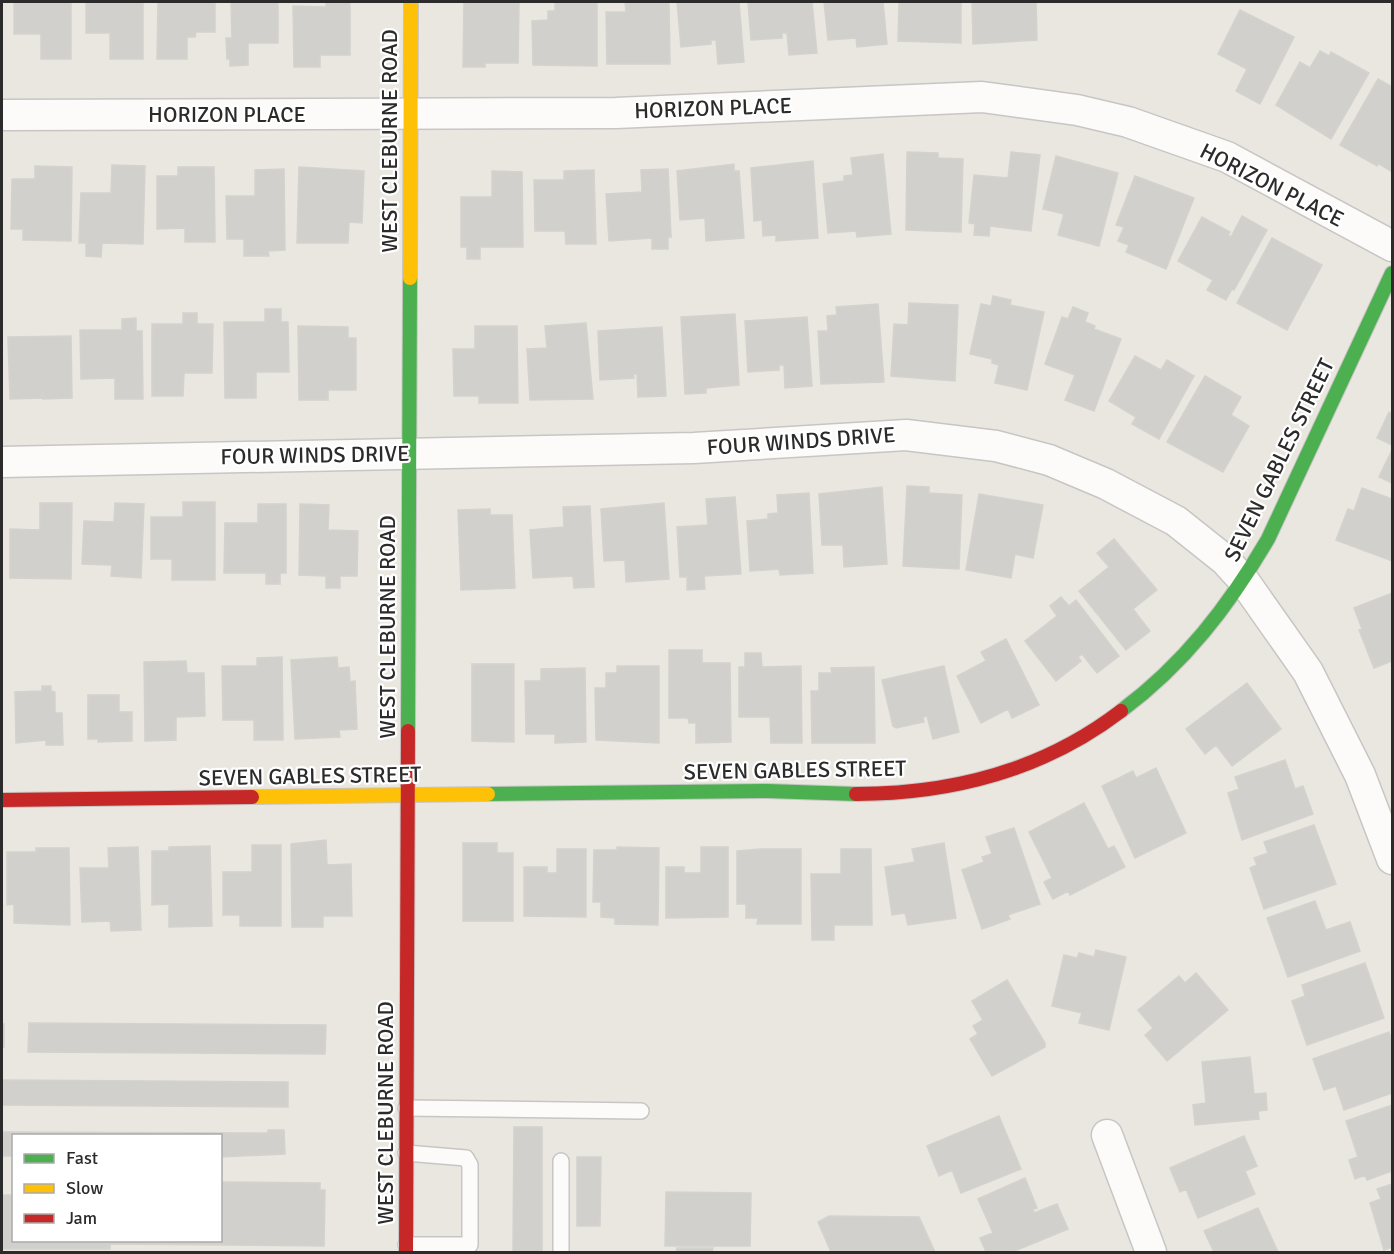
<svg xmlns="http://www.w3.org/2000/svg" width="1394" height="1254" viewBox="0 0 1394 1254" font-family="Signika,sans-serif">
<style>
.building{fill:#d2d0cc;stroke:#d4d2cd;stroke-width:1.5}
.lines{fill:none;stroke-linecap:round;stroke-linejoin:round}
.lane-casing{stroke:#c7c6c5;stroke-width:18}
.street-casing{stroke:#c7c6c5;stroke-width:33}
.fast-casing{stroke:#c7c6c5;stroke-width:16}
.slow-casing{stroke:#c7c6c5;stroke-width:16}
.jam-casing{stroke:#c7c6c5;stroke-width:16}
.lane{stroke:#fcfbfa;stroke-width:15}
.street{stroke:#fcfbfa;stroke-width:30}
.fast{stroke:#4caf50;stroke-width:14}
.slow{stroke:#ffc107;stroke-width:14}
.jam{stroke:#c62828;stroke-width:14}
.labels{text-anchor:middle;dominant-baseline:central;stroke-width:4.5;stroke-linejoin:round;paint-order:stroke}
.street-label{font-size:22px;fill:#2b2b2b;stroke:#fff}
</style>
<rect width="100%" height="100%" fill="#eae7e0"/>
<!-- building -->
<path class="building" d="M14,2h57v57h-30v-25h-27z
M86,2h57v57h-33v-26h-24z
M158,2h57v30h-19l-1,5h-8v22h-30z
M231,2h47v41h-30v22l-18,1v-7h-3l-1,-21h6z
M326,2h24v53h-30v12h-26l-1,-61 33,1z
M464,2h55l-1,61h-33v4h-22z
M555,2h42v64l-64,-1 -1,-44 16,-1v-9h7z
M625,2h44l1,62h-63l-1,-52h20z
M677,2h62l5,60 -26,2 -2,-24h-5v4l-30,3z
M748,2h64l5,51 -28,2 -2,-22h-5v5l-31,2z
M824,2h59l4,42 -30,3 -1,-9 -28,2z
M899,2h62v41l-63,-2z
M972,2h64l1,38 -64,4z
M1240,10l54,27 -34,67 -24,-13 11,-22 -29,-15z
M1320,51l9,5 2,-4 38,21 -38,66 -55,-34 24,-43 10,6z
M1378,79l14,8v85l-14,-9 -1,3 -37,-21z
M907,152l31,1v5l25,1 -2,73 -55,-2z
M1011,152l29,3 -9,76 -41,-5 -1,10 -15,-1 1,-11 -6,-1 5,-48 34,3z
M883,154l8,80 -34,3 -1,-6 -28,2 -5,-49 21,-3v-5l9,-1 -2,-17z
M1056,156l62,17 -19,73 -41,-11 6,-21 -21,-5z
M813,161l5,77 -42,3v-6l-13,1 -1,-16 -8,1 -3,-53z
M734,164v7h5l5,67 -38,3 -1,-23 -25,2 -3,-49z
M112,165l33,1 -2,78 -41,-1 -1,14 -15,-1v-13h-7l2,-50h30z
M35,166l37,1 -1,74 -48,-1v-11h-12l1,-50h23z
M178,167h36l1,75h-30v-14l-28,1v-53h21z
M299,167l65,4 -2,52 -13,-1 -1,21h-51z
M284,169l1,81 -17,1 1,5h-25v-17h-17l-1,-43h29v-26z
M668,169l3,68h-3v12h-16v-11l-43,3 -3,-47 36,-2 -1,-22z
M594,170l2,74h-30l-1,-13h-30l-1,-51h30v-9z
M492,171l30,1 1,75h-43v12h-13v-12h-6v-50h31z
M1135,176l59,22 -28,71 -40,-17 3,-7 -11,-4 6,-14 -8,-2z
M1242,216l25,14 -33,60 -2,-1 -6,11 -19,-10 6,-10 -35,-19 24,-44 28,15 -2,3 3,2z
M1272,238l50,27 -35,65 -50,-27z
M993,296l18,4 -1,5 34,7 -17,78 -32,-7 4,-18 -7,-2v-4l-22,-5 11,-50 10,2z
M909,303l49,2 -3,76 -64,-5 3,-52 14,1z
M878,304l6,78 -63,2 -3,-53h10l-1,-15 10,-1 -1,-8z
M1073,307l15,6 -3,9 10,4 -1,3 27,10 -27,72 -29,-11 10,-25 -30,-11 17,-47 6,2z
M265,309h16v13h7l1,50h-33v26h-31l-1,-76h41z
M183,313h14v11h16l-1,49h-28l-1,23h-31v-72h31z
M735,314l4,71 -33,3v5l-21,1 -4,-77z
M807,317l5,69 -27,2 -1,-23h-5v5l-31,2 -3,-51z
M136,318v13h6l1,68h-28v-21l-34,1 -1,-49h42v-11z
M586,323l7,76 -63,1 -3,-51 20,-1 -2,-22z
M298,326l50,1v11h8v52h-28v10h-29z
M475,326h42l1,77h-39v-7h-25l-1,-47h22z
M662,327l4,69 -28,1 -1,-23h-4l1,4 -34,2 -2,-49z
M71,336l1,62 -29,1v-11l-1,10 -32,1 -2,-62z
M1135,356l26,14 6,-10 27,16 -35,63 -27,-15 4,-7 -27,-16z
M1205,376l36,21 -10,18 18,11 -26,46 -56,-30z
M1389,412l3,2v31l-15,-7z
M1392,450v33l-13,-6z
M907,486l22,1v6l33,2 -3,74 -56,-3z
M882,487l5,77 -43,3 -1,-22h-21l-3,-51z
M1362,488l30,11v62l-56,-21 12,-31 6,2z
M809,493l4,80 -33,2 -1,-6 -29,2 -3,-50 21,-2v-5l10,-1 -1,-18z
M979,494l64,11 -10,53 -18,-4 -4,24 -45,-8z
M735,497l6,77 -37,2 1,13 -18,1v-13h-7l-3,-50 31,-2 -2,-26z
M183,502h32v78h-43v-21h-21v-42h32z
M40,503h32l-1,76 -61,-1v-49l30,1z
M115,503l29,1 -3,74 -30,-2 1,-11 -30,-1 2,-43 30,1z
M664,503l5,76 -43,3 -1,-22 -21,1 -3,-52z
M258,504h28v69h-6v11h-14v-11h-42l1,-50h33z
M300,504l29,1 -1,25 30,1 -1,45h-17v12h-14v-12l-27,-1z
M590,506l4,81 -20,1 -1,-12 -40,2 -3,-48 34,-3 -1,-20z
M490,509v6h22l3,73 -54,2 -3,-80z
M1114,539l43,51 -24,19 17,22 -24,19 -47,-59 30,-24 -12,-14z
M1392,593v68l-18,7 -15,-38 3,-1 -8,-21z
M1061,597l8,9 7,-6 43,56 -22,17 -15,-19 -4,3 3,4 -25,20 -31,-40 32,-25 -7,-10z
M1006,639l33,66 -27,13 -4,-9 -27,14 -24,-47 29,-15 -5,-9z
M669,650h33v13h28l1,79 -35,1v-20h-7l-1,-5h-19z
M745,653h16l1,14 39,-1 1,77h-31l-1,-26h-31v-50h6z
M282,657l1,83h-29v-20h-31l-1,-54h35v-8z
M337,657l1,11 11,-1 1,15 5,-1 2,48 -18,1 1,7 -45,2 -4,-79z
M186,661l1,12h17l1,43 -29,1v23l-31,1 -1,-79z
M472,664h42v78l-42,-1z
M617,666h42v77l-63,-3 -1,-52h11v-15h11z
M944,666l15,66 -26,7 -6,-23 -4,1 1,5 -28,6 -3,-2 -11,-46z
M874,667l1,76h-63l-1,-52h8v-18h13l-1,-5z
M585,668l1,74 -31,1v-9h-29l-1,-53h16v-12z
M1247,683l34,46 -49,37 -16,-21 -11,9 -19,-25z
M42,686h9v5l4,1v21h7l1,32h-17v-5l-30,3 -1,-51 27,-1z
M88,695h31v17h13v29l-34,1v-3h-10z
M1285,760l10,29 8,-3 10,28 -71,26 -14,-47 11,-4 -4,-12z
M1156,768l30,65 -51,25 -33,-72 31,-15 3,7z
M1084,803l24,46 6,-3 11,21 -55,28 -2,-4 -15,8 -9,-17 8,-4 -23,-46z
M1314,825l22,59 -72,25 -14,-41 7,-3 -3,-7 14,-5 -4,-11z
M1014,828l26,76 -32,11 2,4 -28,10 -20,-59 22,-8 -2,-5 10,-3 -6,-17z
M326,840l1,25 24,-1 1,52h-29v11h-31l-1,-83z
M463,843h34v10h16v68h-50z
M944,843l12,75 -48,7 -3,-12 -13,2 -7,-48 30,-5 -3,-13z
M252,845h29v81h-41v-11h-17v-43h29z
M210,846l2,80 -43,1v-23l-17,1v-54h17v-4z
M138,847l3,83 -30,1 -1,-10 -28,1 -2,-54h29l-1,-20z
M617,847l42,1 -1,77 -43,-1v-6l-14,-1v-15h-8l1,-52h23z
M701,847h27v70l-62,1v-51h18v6h17z
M36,848h33l1,77 -56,-2v-19l-7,1v-53h29z
M557,849h29v68l-62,-1v-49h23v6h10z
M761,849h40v75h-44l1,-6h-12v-14h-9v-53z
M841,849h30l1,76h-38v15h-22l-1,-66h30z
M1315,901l11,29 24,-8 10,29 -72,26 -21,-59z
M1096,950l30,7 -17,73 -30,-7 3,-10 -30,-7 12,-51 13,3 2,-5 15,4z
M1365,963l19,55 -77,27 -15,-44 13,-5 -3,-11z
M1196,973l32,37 -61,51 -22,-26 8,-7 -15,-18 41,-34 6,7z
M1007,980l38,63v4l-53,29 -22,-37 8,-5 -5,-8 10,-6 -11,-19z
M29,1023l297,2 -1,29 -297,-2z
M2,1024h2v23h-2z
M1389,1032l3,9v52l-48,17 -8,-24 -12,4 -11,-31z
M1250,1057l4,37 12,-1 1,17 -9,1 1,8 -64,6 -2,-20 13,-2 -4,-41z
M2,1080l286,2v25l-286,-2z
M1392,1105v66l-25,9 -2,-5 -10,4 -6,-19 9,-3 -12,-36z
M999,1116l22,53 -60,24 -9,-23 -13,6 -12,-30z
M514,1127h28v125h-29z
M268,1130h16l1,24 -65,3v-21h-206v20h-12v-24l266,1z
M1244,1136l13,30 -12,5 10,23 -57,24 -12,-29 -6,3 -10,-24z
M577,1157h24l-1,69h-23z
M1025,1178l12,30 -4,1 1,4 23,-9 11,25 -56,23h-26l-6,-14 13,-5 -15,-34z
M220,1182l100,1v7h5l-1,56 -214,-2v5h-108v-54h12v45h206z
M1392,1184v63l-8,3 -14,-47 11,-4 -4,-10z
M666,1192l85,1 -1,53h-85z
M1258,1208l20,44h-64l-10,-21z
M829,1216l90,1 16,35h-104l-13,-30z
M677,1248h36l-1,4h-36z"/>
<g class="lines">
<!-- lane casing -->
<g class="lane-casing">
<path id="lane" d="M406,1108l235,3
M561,1161v91
M406,1245h64v-80l-4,-7 -60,-5"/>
</g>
<!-- street casing -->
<g class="street-casing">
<path id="street" d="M2,115l614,-2 366,-16 95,13 51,12 99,35 165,89
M2,462l692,-14 212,-13 90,11 53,14 57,24 70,37 49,39 19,21 64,91 52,103 32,84
M1107,1135l44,117"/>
</g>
<!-- fast casing -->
<g class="fast-casing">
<path id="fast" d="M1121,711c63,-47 107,-104 147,-172l124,-266
M408,731l2,-453
M488,794l279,-3 89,3"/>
</g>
<!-- slow casing -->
<g class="slow-casing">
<path id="slow" d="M410,278l1,-276
M252,797l236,-3"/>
</g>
<!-- jam casing -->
<g class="jam-casing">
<path id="jam" d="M856,794c95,0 188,-24 265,-83
M2,800l250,-3
M406,1252l2,-521"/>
</g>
<!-- lane -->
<use href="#lane" class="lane"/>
<!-- street -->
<use href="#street" class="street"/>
<!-- fast -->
<use href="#fast" class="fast"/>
<!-- slow -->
<use href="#slow" class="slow"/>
<!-- jam -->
<use href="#jam" class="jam"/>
</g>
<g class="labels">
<!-- street labels -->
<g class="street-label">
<text transform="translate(713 108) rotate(-2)">HORIZON PLACE</text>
<text x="227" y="114">HORIZON PLACE</text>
<text transform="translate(389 141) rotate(-90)">WEST CLEBURNE ROAD</text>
<text transform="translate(1272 185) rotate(27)">HORIZON PLACE</text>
<text transform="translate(801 441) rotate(-4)">FOUR WINDS DRIVE</text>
<text transform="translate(315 455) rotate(-1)">FOUR WINDS DRIVE</text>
<text transform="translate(1279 460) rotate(-64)">SEVEN GABLES STREET</text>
<text transform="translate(387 627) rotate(-90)">WEST CLEBURNE ROAD</text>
<text transform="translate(795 770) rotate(-1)">SEVEN GABLES STREET</text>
<text transform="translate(310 776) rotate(-1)">SEVEN GABLES STREET</text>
<text transform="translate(385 1113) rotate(-90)">WEST CLEBURNE ROAD</text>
</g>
</g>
<!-- border -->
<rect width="1394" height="1254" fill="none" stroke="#2b2b2b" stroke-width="6"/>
<!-- legend -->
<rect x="12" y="1134" width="210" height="108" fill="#ffffff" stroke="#aaaaaa" stroke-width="1.5"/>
<rect x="24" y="1154" width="30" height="9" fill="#4caf50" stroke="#aaaaaa" stroke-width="1.5"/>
<text x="66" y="1164" font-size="18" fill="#2b2b2b">Fast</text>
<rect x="24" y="1184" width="30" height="9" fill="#ffc107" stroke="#aaaaaa" stroke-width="1.5"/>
<text x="66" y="1194" font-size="18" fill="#2b2b2b">Slow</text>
<rect x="24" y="1214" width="30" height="9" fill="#c62828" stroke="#aaaaaa" stroke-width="1.5"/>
<text x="66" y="1224" font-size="18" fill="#2b2b2b">Jam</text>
</svg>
